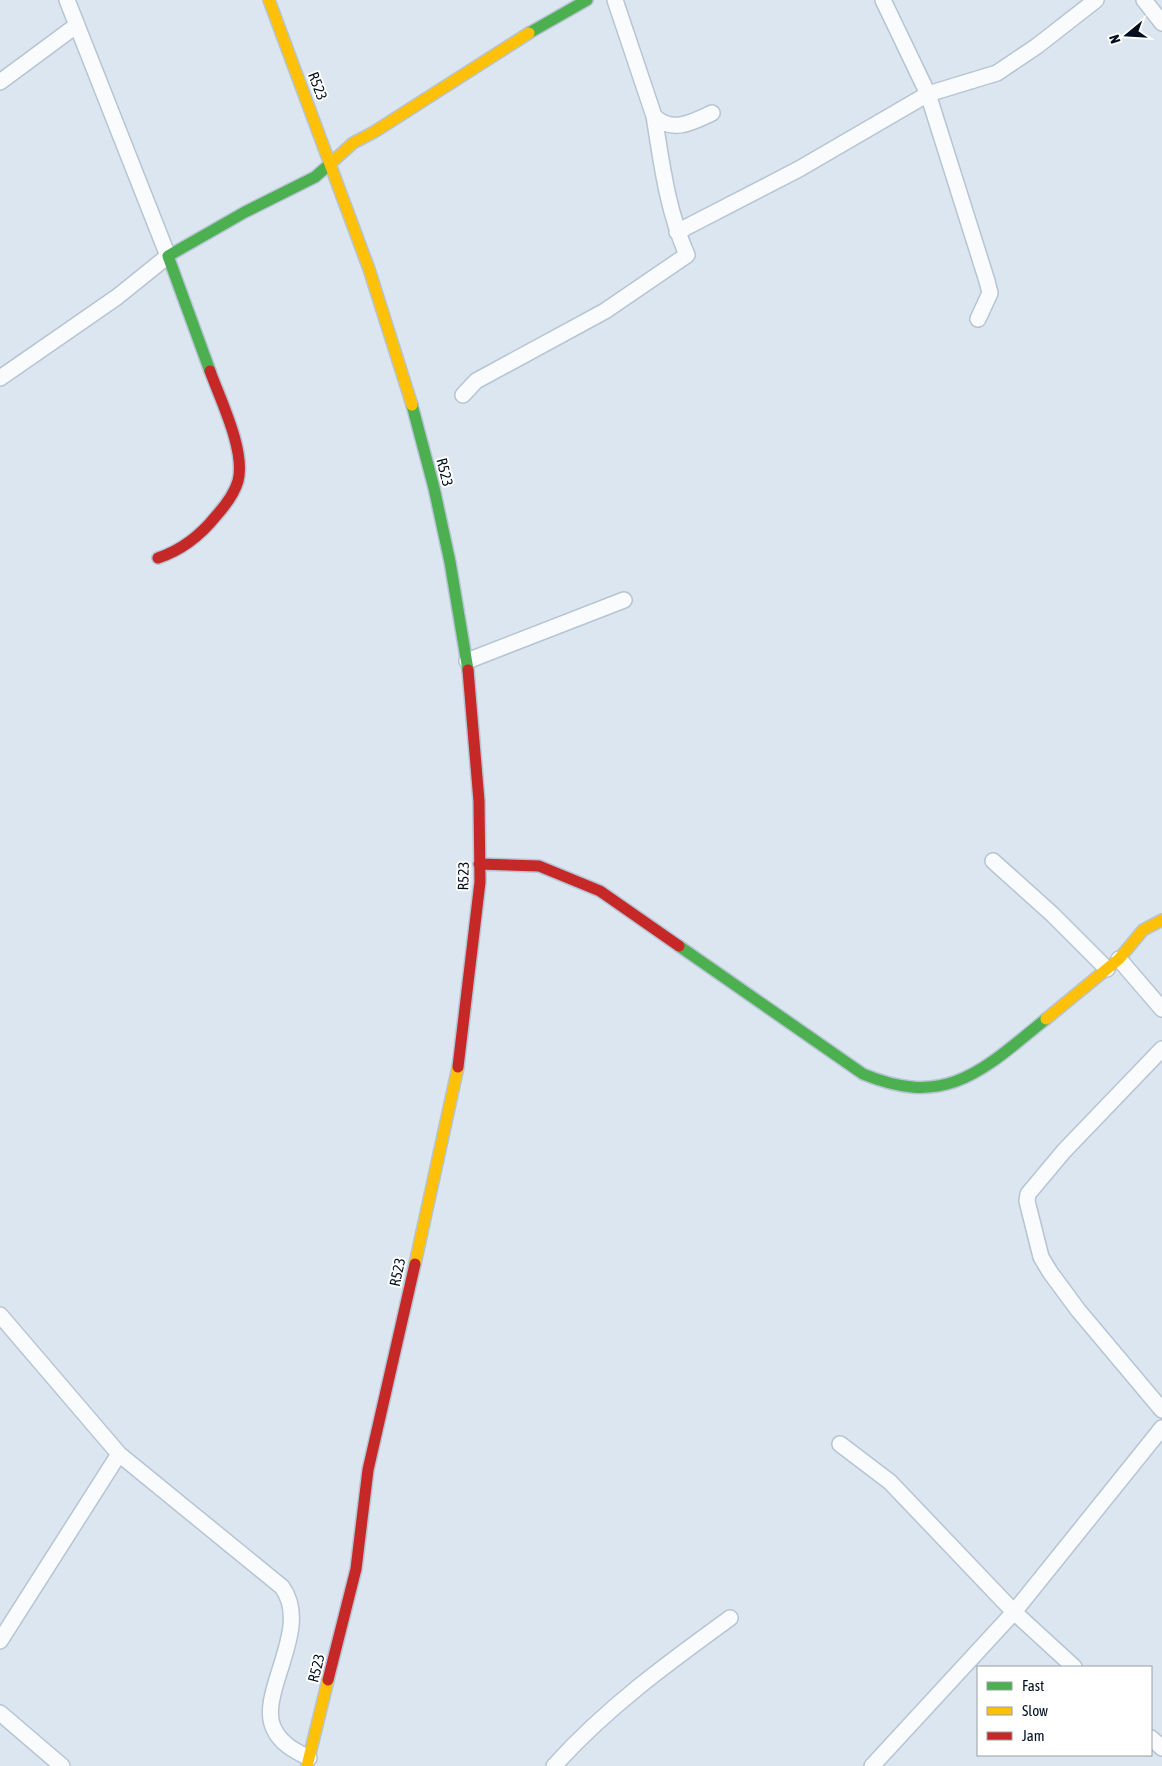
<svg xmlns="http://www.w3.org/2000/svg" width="1162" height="1766" viewBox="0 0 1162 1766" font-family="'Asap Condensed',sans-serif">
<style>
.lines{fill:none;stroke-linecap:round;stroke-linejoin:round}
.street-casing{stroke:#b6c4d3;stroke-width:18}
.fast-casing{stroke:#b6c4d3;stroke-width:14}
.slow-casing{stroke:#b6c4d3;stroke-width:14}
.jam-casing{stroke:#b6c4d3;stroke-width:14}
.street{stroke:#fafbfd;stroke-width:15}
.fast{stroke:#4caf50;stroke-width:11}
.slow{stroke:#ffc107;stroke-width:11}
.jam{stroke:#c62828;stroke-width:11}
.labels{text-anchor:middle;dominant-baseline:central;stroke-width:4;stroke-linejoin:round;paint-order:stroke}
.street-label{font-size:15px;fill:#000e1f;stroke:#fff}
</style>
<rect width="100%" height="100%" fill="#dbe6f1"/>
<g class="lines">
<!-- street casing -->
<g class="street-casing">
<path id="street" d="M615,0l39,116c18,18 39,6 58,-3
M883,0l45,94 59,187 3,12 -12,26
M1144,0l18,23
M0,82l77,-57
M677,232l122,-63 129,-75 69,-21 40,-27 59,-46
M0,378l117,-81 51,-41 -101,-256
M463,395l13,-14 129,-70 82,-56c-20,-46 -25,-90 -33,-139
M467,661l157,-61
M993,861l59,53 55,55
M1119,959l43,50
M1162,1049l-98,102 -36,43 -1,7 14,56 9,15 28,38 84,100
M0,1315l119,139 163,133c31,42 -26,107 -8,142 7,15 21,22 35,29
M840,1444l50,38 124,130 60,55
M0,1641l119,-187
M0,1713l62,53
M1151,1738l11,10
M554,1766c52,-58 114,-103 176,-148
M872,1766l142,-154 148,-184"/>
</g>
<!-- fast casing -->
<g class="fast-casing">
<path id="fast" d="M529,33l58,-33
M210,371l-42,-115 77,-44 70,-35 16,-14
M412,405l22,83 16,74 18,108
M679,946l184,128c84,35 120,-4 183,-55"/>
</g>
<!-- slow casing -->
<g class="slow-casing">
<path id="slow" d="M269,0l100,269 43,136
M331,163l22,-20 21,-11 155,-99
M1046,1019l73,-60 24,-29 19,-10
M415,1264l43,-197
M307,1766l21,-86"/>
</g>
<!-- jam casing -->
<g class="jam-casing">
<path id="jam" d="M158,558c24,-8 42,-22 58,-42 9,-10 18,-21 22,-35 8,-30 -18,-82 -28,-110
M479,864l60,2 61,25 79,55
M458,1067l22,-185 -1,-81 -11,-131
M328,1680l28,-111 12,-99 47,-206"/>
</g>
<!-- street -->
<use href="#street" class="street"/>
<!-- fast -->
<use href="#fast" class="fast"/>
<!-- slow -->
<use href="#slow" class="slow"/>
<!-- jam -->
<use href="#jam" class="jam"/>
</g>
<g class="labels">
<!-- street labels -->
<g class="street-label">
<text transform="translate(318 86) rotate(69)">R523</text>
<text transform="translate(445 472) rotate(76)">R523</text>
<text transform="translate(463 876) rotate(-89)">R523</text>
<text transform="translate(397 1272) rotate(-78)">R523</text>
<text transform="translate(316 1668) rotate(-76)">R523</text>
</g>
</g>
<!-- legend -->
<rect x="977" y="1666" width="175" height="90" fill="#ffffff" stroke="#999fa5"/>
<rect x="987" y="1682" width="25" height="8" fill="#4caf50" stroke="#999fa5"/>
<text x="1022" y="1691" font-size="15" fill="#000e1f">Fast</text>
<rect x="987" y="1707" width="25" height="8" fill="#ffc107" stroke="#999fa5"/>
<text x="1022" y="1716" font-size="15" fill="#000e1f">Slow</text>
<rect x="987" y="1732" width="25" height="8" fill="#c62828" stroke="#999fa5"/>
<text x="1022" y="1741" font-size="15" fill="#000e1f">Jam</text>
<!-- north arrow -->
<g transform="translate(1127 35) rotate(252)" stroke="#ffffff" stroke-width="4" paint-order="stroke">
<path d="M0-4L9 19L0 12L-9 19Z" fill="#000e1f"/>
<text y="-8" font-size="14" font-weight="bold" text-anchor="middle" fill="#000e1f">N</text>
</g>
</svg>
